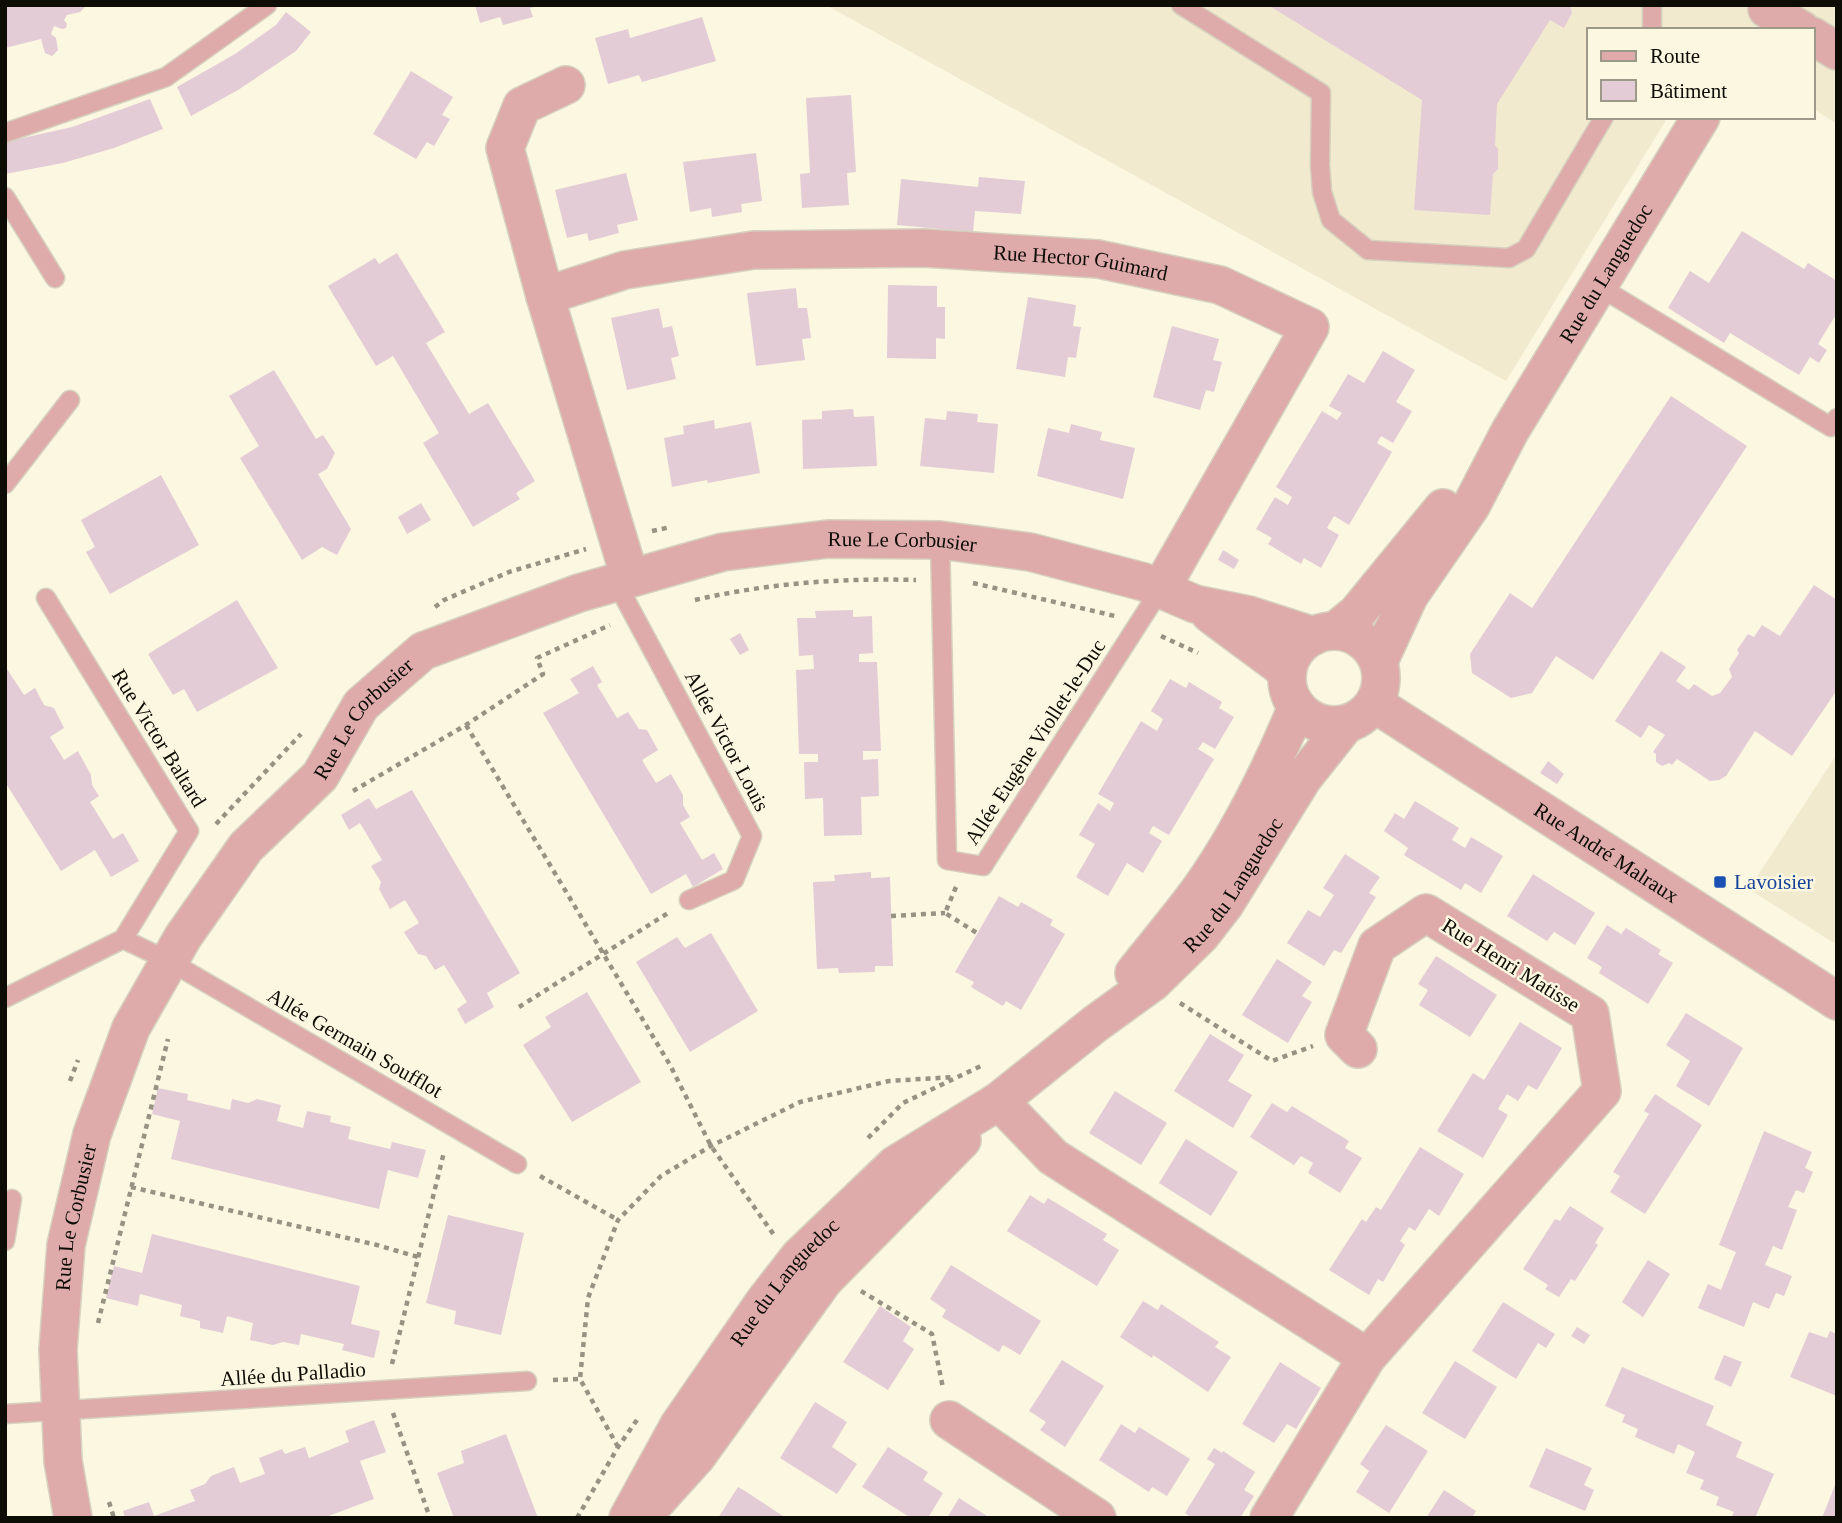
<svg xmlns="http://www.w3.org/2000/svg" width="1842" height="1523" viewBox="0 0 1842 1523" font-family="Georgia,serif">
<style>
.built{fill:#f1eace}
.building{fill:#e3ccd6}
.lines{fill:none;stroke-linecap:round;stroke-linejoin:round}
.service-casing{stroke:#d6d1be;stroke-width:21}
.minor-casing{stroke:#d6d1be;stroke-width:40}
.path{stroke:#969383;stroke-width:4.5;stroke-dasharray:5 5;stroke-linecap:butt}
.service{stroke:#deaaaa;stroke-width:18}
.minor{stroke:#deaaaa;stroke-width:37}
.transit-dot{fill:#1a4fb4;stroke:#fcf7e1;stroke-width:2.5}
.labels{text-anchor:middle;dominant-baseline:central;stroke-width:5;stroke-linejoin:round;paint-order:stroke}
.street-label{font-size:21px;fill:#0d0c05;stroke:#fcf7e1}
.transit-label{font-size:21px;fill:#164399;stroke:#fcf7e1;text-anchor:start}
</style>
<rect width="100%" height="100%" fill="#fcf7e1"/>
<!-- built -->
<path class="built" d="M826,5h1011v119l-25,-16v-78h-224v87h80l-162,264z
M1837,754v191l-88,-56z"/>
<!-- building -->
<path class="building" d="M5,5h82l-7,7 -13,3 -3,5 3,4 -1,4 -4,1 -8,-3 -3,8 5,4 2,12 -6,6 -7,-3 -4,-14 -36,9z
M475,5h63l1,1 -9,2 3,9 -30,8 -3,-8 -20,6z
M1268,5h302l2,8 -8,15 -14,-8 -53,84 -2,41 3,4v20l-5,5 -3,41 -76,-5 8,-110z
M286,12l25,20 -15,19 -58,39 -47,26 -14,-29 58,-33 41,-29z
M702,17l14,44 -74,21 -3,-7 -31,9 -13,-46 33,-9 2,9z
M411,71l42,26 -11,18 8,4 -16,27 -7,-4 -11,17 -43,-25z
M851,95l5,77 -9,1 2,32 -47,3 -2,-34 10,-1 -4,-75z
M150,99l13,30 -49,19 -51,15 -58,11v-32l67,-15z
M756,153l6,48 -21,3 1,8 -30,5 -1,-9 -21,4 -7,-50z
M626,173l12,47 -21,5 2,8 -30,8 -2,-8 -20,5 -12,-48z
M979,177l46,4 -4,33 -46,-3 -2,21 -76,-7 4,-46 77,8z
M1742,231l62,38 4,-6 29,18v32l-19,31 9,6 -8,13 -9,-6 -11,18 -69,-42 -6,10 -56,-35 22,-37 19,12z
M397,253l48,79 -19,11 43,71 19,-11 47,78 -19,12 4,6 -47,28 -50,-84 16,-10 -46,-77 -17,10 -48,-80 47,-28 4,6z
M888,285l49,1v21h8v32l-9,-1v21l-49,-1z
M796,288l2,20h9l4,30 -9,1 3,21 -49,6 -9,-73z
M1028,297l48,8 -3,21 8,1 -5,31 -8,-1 -3,20 -49,-8z
M659,308l4,20 9,-2 7,30 -8,2 5,21 -49,11 -16,-72z
M1172,326l47,13 -6,21 9,2 -8,30 -8,-2 -6,20 -47,-13z
M1383,351l32,19 -19,32 16,9 -19,32 -12,-7 -4,7 15,9 -43,73 -15,-9 -7,12 12,7 -18,33 -17,-10 -3,6 -33,-20 4,-6 -16,-9 19,-32 13,8 4,-8 -16,-10 46,-76 15,9 5,-7 -13,-7 19,-32 16,9z
M274,370l42,69 7,-4 12,18 -8,16 -9,5 33,55 -14,26 -15,-8 -20,13 -62,-102 19,-12 -30,-50z
M1671,396l76,50 -154,234 -37,-24 -24,37 -21,5 -39,-25 -2,-19 40,-61 22,15z
M853,409l1,8 20,-1 3,50 -74,3 -1,-49 20,-1v-8z
M947,411l31,3 -1,8 21,2 -4,49 -74,-7 5,-48 21,2z
M714,420l1,9 36,-7 9,51 -52,10 -1,-3 -35,7 -8,-49 20,-4 -1,-8z
M1071,424l31,8 -2,8 35,8 -12,51 -86,-23 11,-48 21,5z
M161,475l38,70 -89,49 -24,-42 9,-5 -14,-27z
M421,503l10,17 -24,14 -9,-17z
M1223,550l16,10 -5,9 -16,-9z
M1814,585l23,15v90l-45,66 -37,-25 -29,45 -7,4 -9,1 -33,-22 -5,6 -3,-2 -7,3 -6,-4v-8l-3,-2 12,-17 -16,-10 -8,13 -26,-17 46,-70 25,16 -10,14 13,9 5,-6 18,12 8,-3 12,-16 -3,-8 10,-16 -2,-3 11,-16 6,3 8,-12 18,11z
M237,600l41,68 -81,44 -13,-23 -11,6 -25,-41z
M853,610v7l19,-1 1,37 -14,1v8h18l4,89h-18v9l15,-1 1,37 -18,1 1,38 -38,1 -1,-38 -18,1 -1,-37h14v-8h-19l-3,-84 18,-1 -1,-14 -14,1 -2,-38h19l-1,-7z
M740,633l9,17 -9,5 -10,-16z
M5,666l19,29 11,-7 9,17 10,3 10,20 -14,9 14,23 14,-9 13,24 1,10 7,11 -9,6 23,37 10,-6 16,28 -28,16 -16,-27 -34,21 -56,-89z
M593,666l9,16 -5,3 20,33 11,-6 11,17 8,1 11,20 -16,10 14,23 15,-9 12,21v10l7,12 -10,6 22,37 12,-7 9,16 -30,18 -7,-13 -35,20 -108,-181 36,-20 -9,-14z
M1170,679l16,9 3,-6 33,20 -3,6 15,9 -19,32 -12,-7 -5,7 16,10 -45,76 -16,-9 -4,7 13,8 -19,32 -16,-10 -19,33 -32,-19 19,-33 -16,-9 19,-32 12,8 4,-8 -16,-9 43,-73 16,10 6,-12 -12,-8z
M1548,761l16,13 -7,10 -17,-11z
M412,790l108,183 -33,20 7,14 -29,17 -8,-15 10,-7 -23,-37 -9,5 -9,-14 -8,-2 -14,-22 15,-9 -14,-23 -15,9 -11,-20 2,-7 -10,-16 11,-6 -22,-37 -11,7 -8,-15 28,-17 7,11z
M1415,801l44,27 -7,12 13,8 6,-11 32,19 -22,37 -16,-10 -4,7 -57,-35 4,-7 -24,-17 11,-18 9,6z
M1345,854l35,23 -11,16 7,4 -35,56 -7,-3 -10,16 -37,-23 21,-33 12,7 14,-22 -11,-7z
M871,872v6l19,-1 3,89h-18v6l-36,1 -1,-5 -21,1 -4,-87 22,-1 -1,-6z
M1533,874l62,39 -20,32 -21,-13 -7,9 -40,-25z
M999,896l19,11 3,-5 32,18 -3,5 15,9 -44,76 -15,-9 -3,5 -32,-19 3,-5 -19,-10z
M1607,925l14,9 5,-6 35,22 -3,4 15,9 -25,41 -49,-31 3,-6 -15,-9z
M711,933l47,78 -68,41 -54,-90 41,-25 8,11z
M1436,956l61,39 -27,42 -51,-32 9,-15 -10,-6z
M1277,959l35,23 -10,14 10,6 -24,41 -46,-28z
M587,992l54,90 -69,40 -49,-77 28,-18 -6,-10z
M1686,1013l57,35 -34,58 -33,-20 14,-25 -24,-16z
M1520,1022l42,26 -25,42 -9,-5 -10,16 -11,-7 -9,15 10,6 -25,43 -46,-27 36,-58 11,7z
M1210,1034l34,21 -16,26 24,14 -19,33 -59,-37z
M158,1088l30,6 -1,6 43,10 2,-11 16,4 9,-4 24,6 -4,16 26,7 4,-17 24,5 -1,6 21,5 -3,12 42,10 2,-7 34,8 -8,28 -30,-8 -9,39 -208,-50 9,-38 -28,-7z
M1115,1091l52,32 -26,42 -52,-32z
M1655,1094l47,31 -57,89 -35,-22 10,-16 -7,-4 36,-58 -5,-3z
M1272,1103l15,9 5,-6 57,35 -4,7 17,10 -22,35 -32,-20 5,-10 -12,-7 -7,9 -44,-28z
M1764,1131l48,21 -7,16 8,4 -9,21 -8,-3 -8,17 9,3 -15,40 -9,-4 -8,19 27,11 -8,20 -8,-3 -7,16 -16,-7 -9,25 -46,-19 10,-24 13,6 15,-38 -17,-7z
M1186,1139l52,33 -27,44 -52,-33z
M1420,1147l44,27 -25,42 -10,-7 -14,22 -6,-4 -9,14 5,4 -22,37 -5,-3 -9,16 -40,-25 33,-51 4,3 10,-15 5,3z
M1030,1195l14,9 4,-6 59,36 -4,6 16,10 -22,36 -90,-55z
M1570,1206l34,22 -9,15 3,2 -23,36 -4,-2 -12,18 -14,-8 3,-4 -25,-16 32,-50 5,2z
M448,1215l76,18 -23,102 -47,-11 2,-13 -30,-8z
M152,1234l208,52 -9,38 29,7 -6,27 -32,-8 2,-6 -43,-10 -2,11 -16,-3 -10,3 -23,-5 3,-17 -26,-7 -4,17 -23,-5v-7l-20,-5 2,-11 -42,-11 -2,12 -32,-8 8,-32 28,7z
M1648,1260l22,14 -27,43 -21,-15z
M951,1265l90,56 -21,34 -17,-10 -4,7 -57,-35 4,-7 -16,-11z
M1143,1301l15,9 3,-6 58,38 -4,5 16,10 -23,35 -55,-37 -1,3 -32,-21z
M1503,1302l52,32 -9,14 -8,-5 -22,36 -44,-28z
M880,1306l31,21 -8,14 11,8 -26,41 -45,-28z
M1577,1327l13,8 -6,9 -13,-8z
M1830,1331l7,3v62l-47,-19 19,-45 18,6z
M1724,1355l18,7 -11,25 -17,-8z
M1062,1360l42,26 -39,61 -25,-17 6,-8 -17,-11z
M1455,1361l42,26 -32,52 -43,-26z
M1280,1362l41,26 -25,41 -9,-5 -13,19 -32,-19z
M1622,1367l92,39 -8,19 36,17 -6,15 38,17 -19,44h-24l3,-6 -18,-7 3,-8 -19,-8 4,-9 -18,-7 9,-21 -17,-8 -4,10 -39,-17 3,-8 -16,-7 3,-7 -20,-9z
M815,1402l32,20 -15,25 25,17 -20,30 -57,-36z
M374,1420l12,32 -26,9 14,38 -51,19h-198l-2,-7 26,-9 5,14 41,-15 -5,-11 15,-6 6,-8 23,-9 6,16 25,-9 -6,-16 23,-9 3,5 20,-7 4,11 40,-16 -4,-11z
M1121,1424l14,9 4,-6 51,32 -23,37 -15,-9 -3,5 -50,-32z
M1386,1425l42,26 -39,62 -33,-21 13,-21 -9,-7z
M506,1434l32,84h-84l-17,-45 27,-10 -3,-12z
M888,1447l40,25 -5,8 20,13 -15,25h-17l-49,-31z
M1214,1448l8,5 1,-2 32,21 -11,18 10,6 -14,22h-48l-7,-5 30,-49 -8,-5z
M1546,1448l46,20 -8,17 10,5 -9,21 -56,-24z
M1837,1480v38h-15z
M738,1487l7,4 41,27h-68z
M1444,1490l32,21 -4,7h-46z
M959,1498l31,20h-43z"/>
<g class="lines">
<!-- service casing -->
<g class="service-casing">
<path id="service" d="M1181,5l140,88 -1,72 2,27 9,28 37,30 141,8 17,-9 78,-132
M1652,5v25
M5,133l161,-56 101,-72
M5,197l50,81
M1598,286l233,141 6,-9
M5,484l65,-84
M940,540l7,320 36,6 177,-276
M616,582l136,254 -18,44 -45,20
M46,598l143,233 -66,108
M123,939l46,22 348,203
M5,998l118,-59
M5,1241l7,-42
M5,1414l522,-33"/>
</g>
<!-- minor casing -->
<g class="minor-casing">
<g id="minor">
<path d="M1767,9l35,21"/>
<path d="M1812,36l25,15"/>
<path d="M566,85l-44,21 -17,42 40,148 85,282"/>
<path id="s1" d="M545,296l80,-26 129,-20 170,-2 174,11 122,26 90,42 -150,263"/>
<path d="M1210,614l77,57"/>
<circle cx="1334" cy="678" r="47"/>
<path d="M1335,631l22,-18 86,-105"/>
<path id="s2" d="M1379,661l30,-65 62,-90 39,-75 191,-314"/>
<path id="s3" d="M1375,704l462,297"/>
<path d="M1134,973c22,-28 46,-56 67,-85 39,-55 70,-119 96,-181"/>
<path d="M999,1101l54,56 314,200 235,-266 -12,-77 -164,-101 -49,33 -33,89 14,14"/>
<path d="M949,1420l148,98"/>
<path d="M650,1508l47,-52 127,-176 138,-140"/>
<path id="s4" d="M73,1518l-10,-57 -5,-111 8,-105 26,-111 39,-106 52,-91 63,-90 74,-71 41,-71 62,-54 156,-58 144,-41 105,-13 112,1 90,12 114,30 51,22 54,11 65,21"/>
<path id="s5" d="M628,1518l51,-93 85,-123 35,-45 96,-92 104,-64 96,-77 58,-42 48,-47 24,-31 78,-126 43,-54"/>
<path d="M1269,1518l98,-161"/>
</g>
</g>
<!-- path -->
<path class="path" d="M652,531l19,-4
M973,583l142,33
M695,600c74,-17 146,-22 221,-20
M435,607l9,-7 65,-28 77,-23
M1161,636l37,17
M466,725l204,340 41,81 63,89
M353,791l113,-66 77,-51 -6,-16 73,-33
M216,824l85,-90
M956,887l-11,26 32,20
M891,916l54,-3
M1180,1003l92,58 41,-15
M519,1007l149,-94
M70,1081l8,-21
M868,1138l35,-35 80,-38
M540,1176l78,44
M131,1187l246,58 41,12
M861,1291l71,43 11,54
M98,1323l70,-284
M392,1364l52,-212
M553,1380l27,-1
M393,1413l37,105
M618,1447l-38,-68 8,-81 30,-78 43,-44 50,-30 89,-44 89,-21 65,-4
M109,1502l5,16
M577,1518l41,-71 21,-30"/>
<!-- service -->
<use href="#service" class="service"/>
<!-- minor -->
<use href="#minor" class="minor"/>
</g>
<!-- markers -->
<rect class="transit-dot" x="1713" y="875" width="14" height="14" rx="3.5"/>
<g class="labels">
<!-- street labels -->
<g class="street-label">
<text stroke="none"><textPath href="#s1" startOffset="542">Rue Hector Guimard</textPath></text>
<text stroke="none"><textPath href="#s2" startOffset="450">Rue du Languedoc</textPath></text>
<text stroke="none"><textPath href="#s4" startOffset="1479">Rue Le Corbusier</textPath></text>
<text stroke="none"><textPath href="#s4" startOffset="891">Rue Le Corbusier</textPath></text>
<text transform="translate(159 738) rotate(58)">Rue Victor Baltard</text>
<text transform="translate(727 741) rotate(62)">Allée Victor Louis</text>
<text transform="translate(1035 742) rotate(-57)">Allée Eugène Viollet-le-Duc</text>
<text stroke="none"><textPath href="#s3" startOffset="275">Rue André Malraux</textPath></text>
<text stroke="none"><textPath href="#s5" startOffset="889">Rue du Languedoc</textPath></text>
<text transform="translate(1511 965) rotate(32)">Rue Henri Matisse</text>
<text transform="translate(355 1043) rotate(30)">Allée Germain Soufflot</text>
<text stroke="none"><textPath href="#s4" startOffset="303">Rue Le Corbusier</textPath></text>
<text stroke="none"><textPath href="#s5" startOffset="284">Rue du Languedoc</textPath></text>
<text transform="translate(293 1374) rotate(-4)">Allée du Palladio</text>
</g>
<!-- transit labels -->
<g class="transit-label">
<text x="1734" y="882">Lavoisier</text>
</g>
</g>
<!-- border -->
<rect width="1842" height="1523" fill="none" stroke="#0d0c05" stroke-width="14"/>
<!-- legend -->
<rect x="1587" y="28" width="228" height="91" fill="#fcf7e1" stroke="#9c9989" stroke-width="2"/>
<rect x="1601" y="51" width="35" height="10" fill="#deaaaa" stroke="#9c9989" stroke-width="2"/>
<text x="1650" y="63" font-size="21" fill="#0d0c05">Route</text>
<rect x="1601" y="80" width="35" height="21" fill="#e3ccd6" stroke="#9c9989" stroke-width="2"/>
<text x="1650" y="98" font-size="21" fill="#0d0c05">Bâtiment</text>
</svg>
